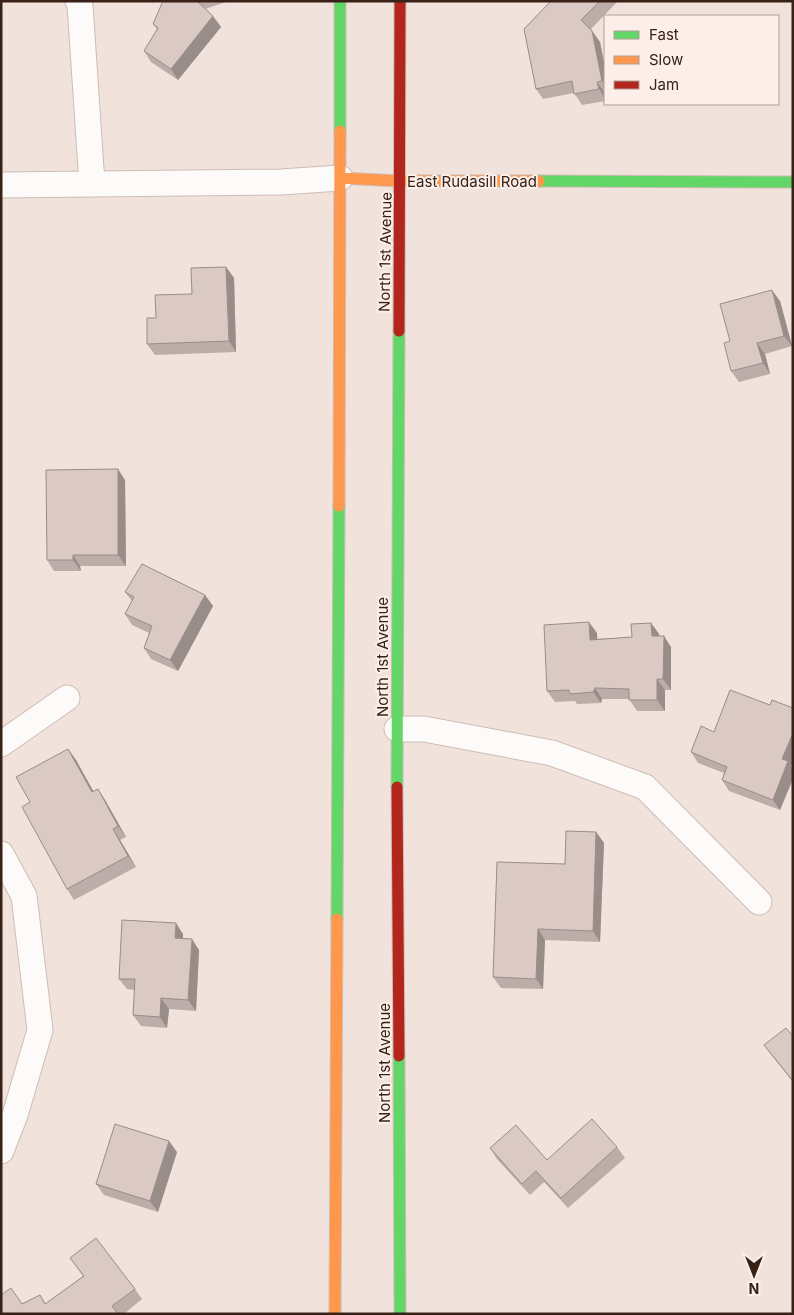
<svg xmlns="http://www.w3.org/2000/svg" width="794" height="1315" viewBox="0 0 794 1315" font-family="Inter,sans-serif">
<style>
.lines{fill:none;stroke-linecap:round;stroke-linejoin:round}
.street-casing{stroke:#cebdb4;stroke-width:27}
.fast-casing{stroke:#cebdb4;stroke-width:13}
.slow-casing{stroke:#cebdb4;stroke-width:13}
.jam-casing{stroke:#cebdb4;stroke-width:13}
.street{stroke:#fdfbfa;stroke-width:25}
.fast{stroke:#63d668;stroke-width:11}
.slow{stroke:#ff974d;stroke-width:11}
.jam{stroke:#b3261e;stroke-width:11}
.wall{fill:#bcada9}
.shaded-wall{fill:#998d89}
.building{fill:#dbc9c4;stroke:#998d89}
.labels{text-anchor:middle;dominant-baseline:central;stroke-width:4;stroke-linejoin:round;paint-order:stroke}
.street-label{font-size:15px;fill:#382116;stroke:#fcefe9}
</style>
<rect width="100%" height="100%" fill="#f1e2db"/>
<g class="lines">
<!-- street casing -->
<g class="street-casing">
<path id="street" d="M78,1l2,4 12,179
M1,185l280,-3 59,-4
M397,729h27l128,24 93,34 114,115
M1,744l66,-46
M1,854l23,42 16,134 -25,85 -14,36"/>
</g>
<!-- fast casing -->
<g class="fast-casing">
<path id="fast" d="M340,1v130
M539,181l254,1
M397,787l2,-456
M337,919l2,-413
M399,1056l1,258"/>
</g>
<!-- slow casing -->
<g class="slow-casing">
<path id="slow" d="M340,178l60,3h139
M339,506l1,-375
M335,1314l2,-395"/>
</g>
<!-- jam casing -->
<g class="jam-casing">
<path id="jam" d="M399,331l1,-330
M397,787l2,269"/>
</g>
<!-- street -->
<use href="#street" class="street"/>
<!-- fast -->
<use href="#fast" class="fast"/>
<!-- slow -->
<use href="#slow" class="slow"/>
<!-- jam -->
<use href="#jam" class="jam"/>
</g>
<!-- wall -->
<path class="wall" d="M163,1h66l-24,8 16,18 -43,53 -27,-18 -7,-11 13,-22 -4,-5z
M551,1h67l-27,28 9,13 5,26v33l-23,4 -8,-12 -31,6 -7,-10z
M226,267l8,11 2,74 -81,3 -8,-11 9,-26 36,-24z
M780,301l12,45 -27,8 5,20 -31,8 -8,-11 -1,-30z
M125,480l1,86h-46l1,5h-27l-7,-11z
M125,592l80,3 8,11 -35,65 -27,-12 -7,-11 5,-15 -17,-8 -7,-11 7,-13z
M651,623l8,11v2l12,11v43h-6v21h-28l-8,-12h-27l-1,4 -24,1 -2,-3 -20,1 -8,-11 50,-58v6l35,-2z
M68,749l8,11 17,32 5,-3 7,11 21,37 -6,3 16,27 -62,33 -7,-11 -37,-87z
M691,752l100,14 -11,44 -51,-19 -7,-11 2,-7 -26,-10z
M596,832l8,11 -4,99 -55,-2 -2,49 -42,-1 -8,-11 72,-113z
M183,934v5l16,11 -3,61 -27,-2 -2,19 -26,-2 -8,-11 2,-25 -8,-1 -8,-10z
M793,1036v46l-21,-26 -8,-11z
M617,1147l8,11 -57,50 -24,-26 -14,13 -33,-36 -7,-11 57,12z
M177,1152l-19,60 -54,-17 -8,-11z
M70,1258l65,31 7,10 -18,15h-123l39,-19 6,9 37,-28z"/>
<!-- shaded-wall -->
<path class="shaded-wall" d="M213,16l8,11 -43,53 -7,-11z
M592,31l8,11 5,26v17l-3,-4z
M597,82l8,11v6l-6,-10z
M226,267l8,11 2,74 -7,-11z
M772,290l8,11 12,45 -8,-10z
M757,343l8,11 5,20 -7,-11z
M118,469l7,11 1,86 -8,-11z
M73,555l7,11 1,5 -8,-11z
M205,595l8,11 -35,65 -8,-11z
M589,622l8,11 1,18 -8,-11z
M651,623l8,11 1,13 -8,-11z
M664,636l7,11v43l-8,-11z
M657,679l8,11v21l-8,-11z
M595,688l7,11 -1,4 -8,-11z
M793,733v30l-2,3 2,2v11l-13,31 -7,-10 9,-41z
M68,749l8,11 24,43 -8,-11z
M98,789l7,11 21,37 -8,-11z
M113,829l7,11 16,27 -8,-11z
M596,832l8,11 -4,99 -7,-11z
M176,923l7,11v15l-8,-11z
M538,929l7,11 -2,49 -7,-10z
M192,939l7,11 -3,61 -8,-11z
M161,998l8,11 -2,19 -7,-11z
M169,1141l8,11 -19,60 -8,-11z"/>
<!-- building -->
<path class="building" d="M163,1h34l16,15 -42,53 -27,-18 14,-23 -5,-4z
M551,1h49l-19,19 11,11 10,50 -5,1 2,7 -25,5 -2,-13 -36,8 -12,-60z
M226,267l3,74 -82,3v-26h9l-1,-23 37,-1 -1,-26z
M772,290l12,46 -27,7 6,20 -32,8 -7,-28 6,-2 -10,-37z
M118,469v86h-45v5h-26l-1,-90z
M142,564l63,31 -35,65 -26,-12 8,-22 -27,-12 9,-17 -9,-5z
M589,622l1,18 42,-3 -1,-13 20,-1 1,13h12l-1,43h-6v21h-28v-11l-34,-1 -2,4 -23,2 -1,-4 -22,1 -3,-66z
M730,690l40,15 2,-5 21,8v25l-11,26 6,2 -15,39 -51,-20 5,-13 -36,-15 10,-26 13,6z
M68,749l24,43 6,-3 20,37 -5,3 15,27 -61,33 -45,-82 8,-5 -14,-25z
M566,831l30,1 -3,99 -55,-2 -2,50 -43,-2 4,-115 68,2z
M122,920l54,3 -1,15 17,1 -4,61 -27,-2 -1,19 -27,-2 2,-36h-16z
M786,1028l7,8v45l-29,-36z
M592,1119l25,28 -56,51 -25,-27 -14,13 -32,-36 26,-23 31,35z
M115,1124l54,17 -19,60 -54,-17z
M96,1238l39,51 -23,17 6,8h-117v-19l10,-7 11,16 18,-9 5,9 39,-28 -14,-18z"/>
<g class="labels">
<!-- street labels -->
<g class="street-label">
<text x="472" y="181">East Rudasill Road</text>
<text transform="translate(385 252) rotate(-89)">North 1st Avenue</text>
<text transform="translate(382 657) rotate(-90)">North 1st Avenue</text>
<text transform="translate(384 1063) rotate(-90)">North 1st Avenue</text>
</g>
</g>
<!-- border -->
<rect width="794" height="1315" fill="none" stroke="#382116" stroke-width="5"/>
<!-- legend -->
<rect x="604" y="15" width="175" height="90" fill="#fcefe9" stroke="#ae9d95"/>
<rect x="614" y="31" width="25" height="8" fill="#63d668" stroke="#ae9d95"/>
<text x="649" y="40" font-size="15" fill="#382116">Fast</text>
<rect x="614" y="56" width="25" height="8" fill="#ff974d" stroke="#ae9d95"/>
<text x="649" y="65" font-size="15" fill="#382116">Slow</text>
<rect x="614" y="81" width="25" height="8" fill="#b3261e" stroke="#ae9d95"/>
<text x="649" y="90" font-size="15" fill="#382116">Jam</text>
<!-- north arrow -->
<g transform="translate(754 1275) rotate(180)" stroke="#fcefe9" stroke-width="4" paint-order="stroke">
<path d="M0-4L9 19L0 12L-9 19Z" fill="#382116"/>
<text y="-8" font-size="14" font-weight="bold" text-anchor="middle" fill="#382116">N</text>
</g>
</svg>
